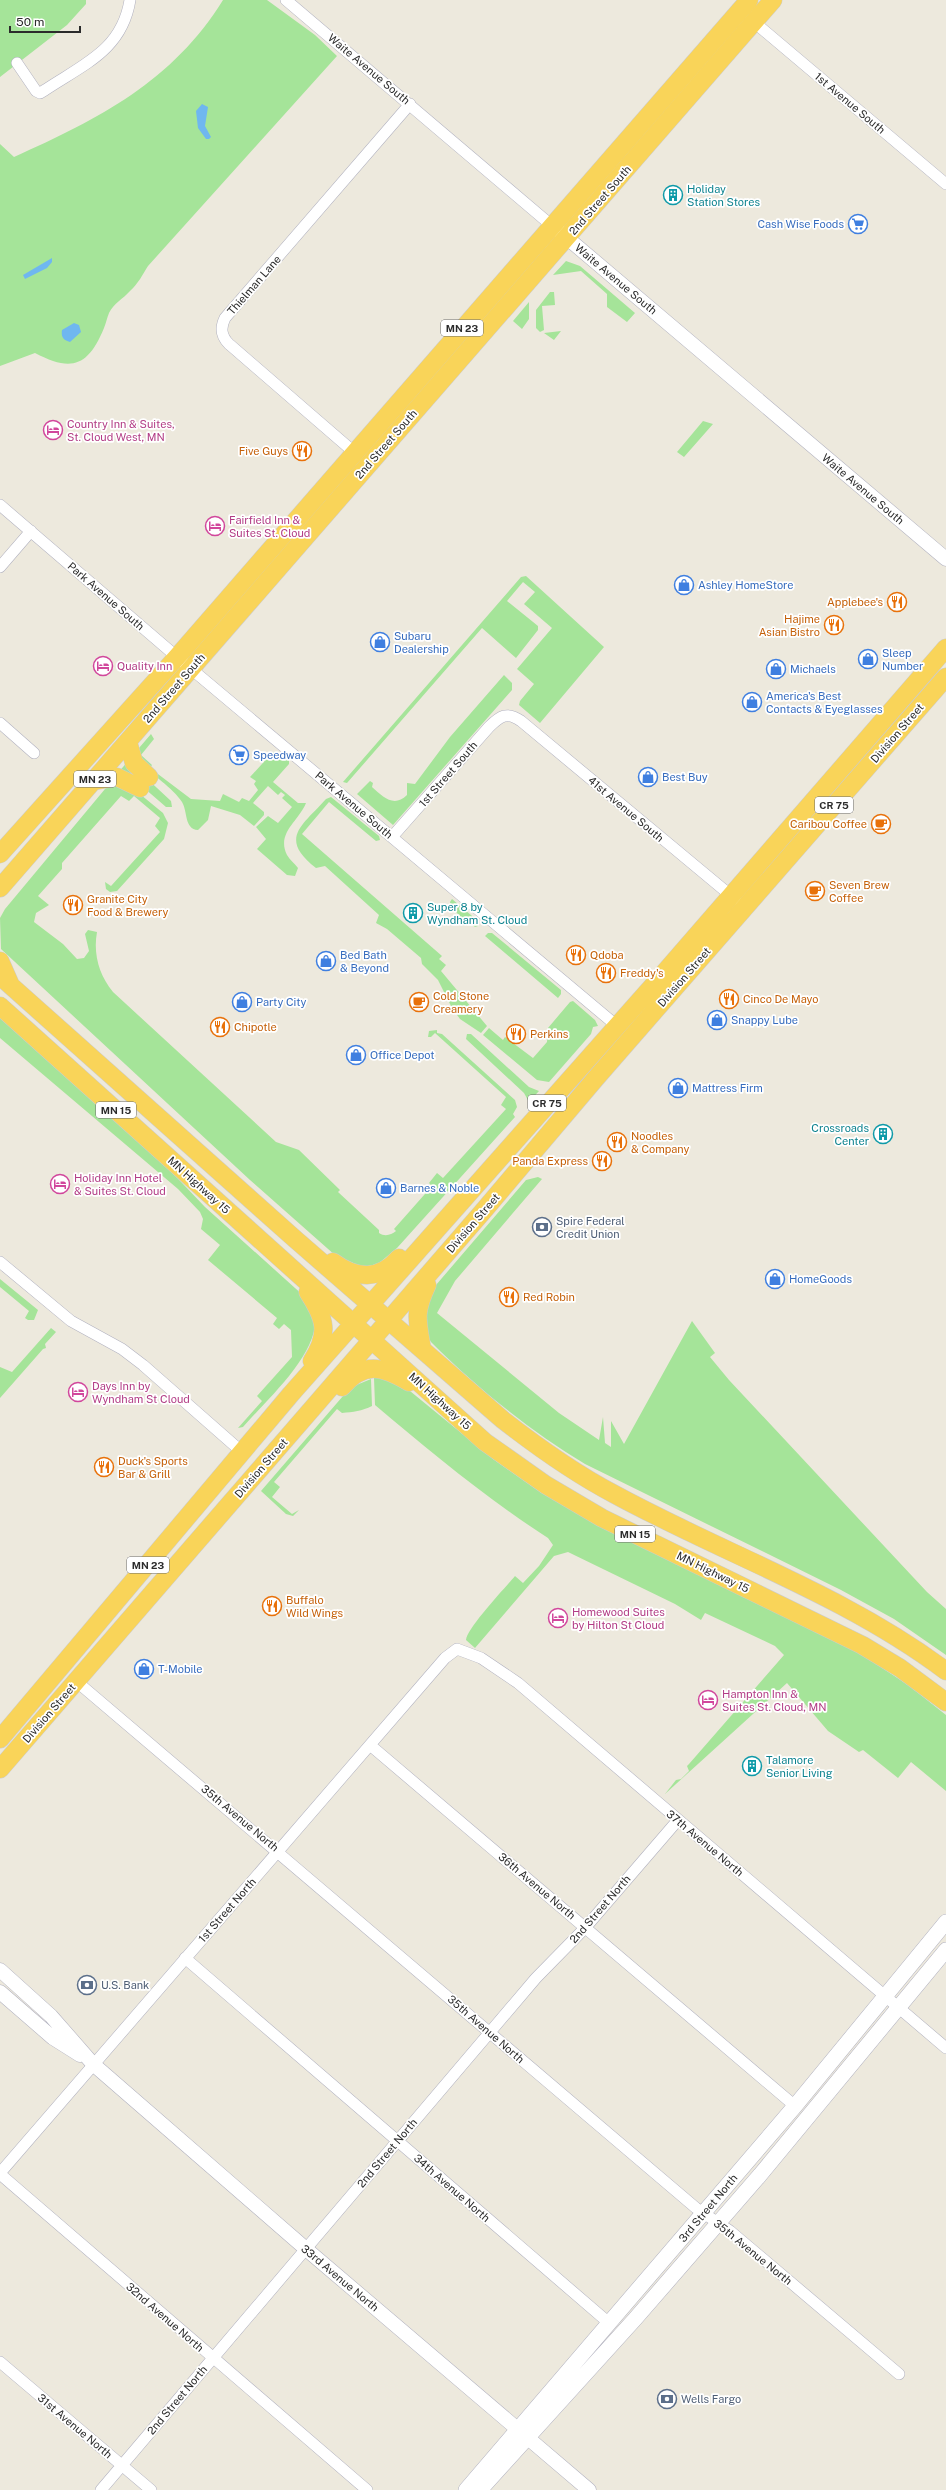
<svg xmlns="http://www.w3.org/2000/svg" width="946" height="2490" viewBox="0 0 946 2490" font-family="'Public Sans',sans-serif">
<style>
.green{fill:#a5e499}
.water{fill:#6fb7f0}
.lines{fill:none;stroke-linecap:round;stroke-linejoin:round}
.minor-casing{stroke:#b1b1bf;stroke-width:12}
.tertiary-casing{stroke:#b1b1bf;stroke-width:15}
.secondary-casing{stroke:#b1b1bf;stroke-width:16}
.trunk-casing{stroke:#ccc;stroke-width:19}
.minor{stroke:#fff;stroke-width:11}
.tertiary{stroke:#fff;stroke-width:14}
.secondary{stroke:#fff;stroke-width:15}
.trunk{stroke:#f9d459;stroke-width:18}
.labels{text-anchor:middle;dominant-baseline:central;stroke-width:3.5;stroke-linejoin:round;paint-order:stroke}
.shield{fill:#fff;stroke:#6b6b6b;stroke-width:1}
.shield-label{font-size:10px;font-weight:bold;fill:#2b2b2b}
.street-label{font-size:11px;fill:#2b2b2b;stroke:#fff}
.culture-label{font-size:11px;fill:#0d838f;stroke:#fff;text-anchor:start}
.shop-label{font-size:11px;fill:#366cbe;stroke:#fff;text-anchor:start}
.hotel-label{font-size:11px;fill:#b23c85;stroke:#fff;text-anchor:start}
.food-label{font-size:11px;fill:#c56008;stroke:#fff;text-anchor:start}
.service-label{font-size:11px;fill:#4e5e75;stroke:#fff;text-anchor:start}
</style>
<rect width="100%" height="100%" fill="#ede9dd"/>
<!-- green -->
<path class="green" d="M0,0h86v4l-19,21 -67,52z
M223,0h44l48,35 22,21 -189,210c-5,8 -10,18 -18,25 -7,8 -16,12 -21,22 -2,5 -3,10 -5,15 -16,39 -33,44 -69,25l-35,13v-222l14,13c85,-38 159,-76 209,-157z
M566,261l14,5 55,47 -8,9 -20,-15v-13l-26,-23 -28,4z
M550,292h4l1,13 -13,1 2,24 -4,2 -4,-4v-18z
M529,302v17l-7,10 -9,-8z
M561,331l-7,9 -10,-7z
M703,421l10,3 -29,33 -7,-5z
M526,576l78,71 -64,76 -21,-18 1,-4 14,-17 -17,-15 35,-41 -28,-24 11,-12 -12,-10 -16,19 31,25v4l-22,28 -34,-30 -135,155 -4,-1 178,-205z
M504,675l8,8v7l-119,135 -36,-31 13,-13 3,2 -1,4c11,10 22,21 35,8v-12l8,1 35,-47z
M151,734l3,5 -13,16 11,10 -2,3 41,31 29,2 3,-7 16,8 3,-4 7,3 9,-11 -4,-6 2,-3 -6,-4 23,-25 7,1 9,7v4l-16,18 25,21h8c-7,18 -30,30 -19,52 3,5 7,8 11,13l-3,8 -8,-1 -30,-26 9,-10 -10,-12 12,-11 10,7 14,-16 -10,-9 3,-3 -4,-3 -3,3 -10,-9 -15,17 11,9v3l-10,11 -14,-11 -29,-9 -3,14 -10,10c-14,-1 -10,-18 -16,-28 -9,-14 -34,-31 -47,-42l-2,-5z
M128,761l43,40 1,6h-6l-30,-26 -18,-8z
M110,783l25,7 28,23 5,10 -4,16 -47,52 -7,1 -4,-3 -1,-7 6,4 49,-54 -5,-6 5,-8 -26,-22 -5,5 -8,-5 -59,67v6l-24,27 11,9 -13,8 -2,9 29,22 14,15 7,-1 5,-7 -4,-17 3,-4 9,2c-4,22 2,43 16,60l163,150 23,8 41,40 -2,2 41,38v3c6,4 12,2 17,-2l-2,-2 38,-43 -3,-3 8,-10 6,5 63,-69 -5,-4 5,-8 -71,-64 -4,4h-3l1,-6 8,-1v3l5,1 73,66 2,7 -4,7 2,3 -118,131 -19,16 -15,3 -27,-11 -86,-76 -249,-231 -1,-31 5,-9z
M331,797l48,39 1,4 -4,1 -47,-39 -27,32 140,122 -3,3 7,6 -5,6 46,55 -6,7 -21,-14 -8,-11 -14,-28 -16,-16 -1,-6 -34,-29 -11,-6 3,-8 -54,-49 -9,2c-38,-30 -14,-42 10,-69z
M452,899l26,22v5l-3,1 -6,-6 -3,1 -15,-15 -1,-5z
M488,933h4l69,57v4l-3,4 -73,-62z
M573,1001l22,19 3,6 -5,1 -2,7 -42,48 -12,-2 -54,-45 6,-7 14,12 2,-3 28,21 14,-16 1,-14 22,-26z
M0,1017l163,146 42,44 100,90c3,4 8,8 9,13 11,39 -47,89 -71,117l-5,1 24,-27 -5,-5 35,-39 -1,-27 -7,-6 -5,5 -6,-5 4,-6 -69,-58 12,-15 -19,-16 2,-10 -3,-7 -22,-23 -178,-151z
M467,1034h4l58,53 10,4 -10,11 -5,-9 -58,-54z
M538,1177l4,2 -87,102 -18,32 122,100 40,27 4,-23 2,26 6,4v-26l13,23 68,-123 23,32 -5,4 19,23 198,212 19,17v46l-52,-36 -53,-29 -256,-126c-55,-33 -108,-76 -154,-122l-4,-7 -2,-30 11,-20 90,-105z
M0,1279l38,31 -4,10h-6l-3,-2 4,-7 -29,-24z
M51,1328l5,4 -11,12 1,4 -3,1 -43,49v-31l12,5z
M376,1375l23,7 94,77 47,33 45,26 276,136 47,31 38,30v76l-35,-29 -13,16 -35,-28 -4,2 -31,-21 -41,-48 -122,111 11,-14 5,-1 8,-8 -2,-5 2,-2 95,-109 -9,-9 -70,-33 -4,7 -26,-16 -107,-52 -14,4 -79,92 -9,-8c1,-12 39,-52 49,-64l8,7 16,-17 14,-21 -5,-7c-62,-40 -117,-86 -173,-133l-1,-27h2z
M371,1379l1,27c-10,5 -19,6 -30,7l-5,-4 -63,73 6,5 -8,10 20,17 7,-4 -6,6 -7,-2 -25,-23 82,-95 11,-10z"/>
<!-- water -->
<path class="water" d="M202,104l6,3 -3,19 6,11 -2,2h-3l-8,-11 -2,-17z
M52,258v4l-5,6 -22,11 -2,-4z
M74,323l5,2 2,7 -11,10c-7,-2 -9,-5 -8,-12z"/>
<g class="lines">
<!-- minor casing -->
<g class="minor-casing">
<path id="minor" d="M286,0l265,225
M754,22l192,162
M17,63l19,28 4,2 5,-3c39,-26 77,-40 85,-90
M355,453l-126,-109c-8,-8 -9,-16 -4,-26l185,-214
M0,505l177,152 440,369
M0,567l31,-36
M0,723l34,30
M392,837l97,-110c11,-11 18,-16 32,-6l214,178
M0,1262l71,59 51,28 21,16 99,87
M76,1681l620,527 34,23 169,143
M370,1745l425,361
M185,1958l424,365
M0,2173l445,-515 12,-9 24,9 37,25 428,365
M0,2174l367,316
M0,2362l151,128
M101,2490l435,-512 49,-50 93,-108"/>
</g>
<!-- tertiary casing -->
<g class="tertiary-casing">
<path id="tertiary" d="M559,231l387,328
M0,1970l51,46 42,48 213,185 283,241
M0,1992l53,46 27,17"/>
</g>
<!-- secondary casing -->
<g class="secondary-casing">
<path id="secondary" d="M466,2490l329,-384 151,-184
M480,2490l155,-171 125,-144 186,-225"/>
</g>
<!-- trunk casing -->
<g class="trunk-casing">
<path id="trunk" d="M128,742l6,21 15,14
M94,781l23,-4 23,11
M0,854l177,-197 572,-657
M0,888l773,-888
M0,961l11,25
M0,976l295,263 208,181c36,28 71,53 111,74 110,60 231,101 332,177
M0,1006l485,436 61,43 56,33 260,127 38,23 46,34
M333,1262c23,17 46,19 66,-4
M308,1292c17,26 22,41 4,69
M422,1349c-5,-30 -8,-36 5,-64
M342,1387c22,-26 40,-21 67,-5
M0,1739l291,-345 366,-413 289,-333
M0,1769l485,-560 111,-131 350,-401"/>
</g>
<!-- minor -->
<use href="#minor" class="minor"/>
<!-- tertiary -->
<use href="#tertiary" class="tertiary"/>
<!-- secondary -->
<use href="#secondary" class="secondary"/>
<!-- trunk -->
<use href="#trunk" class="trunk"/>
</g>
<!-- icons -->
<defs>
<g id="building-ring" transform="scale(1)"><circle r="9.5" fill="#fff" stroke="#0f9aa8" stroke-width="1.5"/><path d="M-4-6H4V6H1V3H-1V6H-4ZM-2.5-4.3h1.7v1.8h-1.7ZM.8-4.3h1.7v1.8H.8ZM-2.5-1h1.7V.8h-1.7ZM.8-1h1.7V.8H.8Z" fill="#0f9aa8"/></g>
<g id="supermarket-ring" transform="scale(1)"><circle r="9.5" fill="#fff" stroke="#3f7fe0" stroke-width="1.5"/><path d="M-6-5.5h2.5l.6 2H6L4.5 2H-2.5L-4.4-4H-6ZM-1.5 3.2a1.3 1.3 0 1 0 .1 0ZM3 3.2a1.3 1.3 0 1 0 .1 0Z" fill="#3f7fe0"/></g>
<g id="hotel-ring" transform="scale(1)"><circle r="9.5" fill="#fff" stroke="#d1479c" stroke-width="1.5"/><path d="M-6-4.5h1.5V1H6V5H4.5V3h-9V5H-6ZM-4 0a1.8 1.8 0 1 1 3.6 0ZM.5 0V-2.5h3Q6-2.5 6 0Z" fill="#d1479c"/></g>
<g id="restaurant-ring" transform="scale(1)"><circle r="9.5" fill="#fff" stroke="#e8710a" stroke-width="1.5"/><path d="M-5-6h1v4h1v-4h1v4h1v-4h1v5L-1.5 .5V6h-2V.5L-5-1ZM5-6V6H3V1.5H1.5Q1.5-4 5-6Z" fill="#e8710a"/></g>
<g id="shop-ring" transform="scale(1)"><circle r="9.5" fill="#fff" stroke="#3f7fe0" stroke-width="1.5"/><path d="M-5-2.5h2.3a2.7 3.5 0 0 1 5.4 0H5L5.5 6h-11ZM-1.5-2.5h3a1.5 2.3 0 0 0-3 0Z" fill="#3f7fe0"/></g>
<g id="cafe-ring" transform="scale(1)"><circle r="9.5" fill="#fff" stroke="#e8710a" stroke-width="1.5"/><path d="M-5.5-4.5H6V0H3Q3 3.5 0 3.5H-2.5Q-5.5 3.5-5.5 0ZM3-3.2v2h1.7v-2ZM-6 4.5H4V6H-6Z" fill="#e8710a"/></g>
<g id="bank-ring" transform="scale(1)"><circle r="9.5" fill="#fff" stroke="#5c6f8a" stroke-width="1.5"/><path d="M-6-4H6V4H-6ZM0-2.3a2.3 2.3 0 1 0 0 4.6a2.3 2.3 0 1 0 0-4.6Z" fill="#5c6f8a"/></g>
</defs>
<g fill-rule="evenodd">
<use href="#building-ring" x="673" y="195"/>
<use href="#supermarket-ring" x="858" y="224"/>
<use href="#hotel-ring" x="53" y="430"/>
<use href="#restaurant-ring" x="302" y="451"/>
<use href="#hotel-ring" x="215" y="526"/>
<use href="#shop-ring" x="684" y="585"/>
<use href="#restaurant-ring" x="897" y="602"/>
<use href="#restaurant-ring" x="834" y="625"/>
<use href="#shop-ring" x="380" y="642"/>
<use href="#shop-ring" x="868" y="659"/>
<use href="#hotel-ring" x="103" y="666"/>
<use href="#shop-ring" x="776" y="669"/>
<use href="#shop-ring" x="752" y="702"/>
<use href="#supermarket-ring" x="239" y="755"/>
<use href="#shop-ring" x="648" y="777"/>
<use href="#cafe-ring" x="881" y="824"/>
<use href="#cafe-ring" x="815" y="891"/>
<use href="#restaurant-ring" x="73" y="905"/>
<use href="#building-ring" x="413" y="913"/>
<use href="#restaurant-ring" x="576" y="955"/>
<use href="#shop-ring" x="326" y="961"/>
<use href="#restaurant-ring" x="606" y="973"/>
<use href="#restaurant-ring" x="729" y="999"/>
<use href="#shop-ring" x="242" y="1002"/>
<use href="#cafe-ring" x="419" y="1002"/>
<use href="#shop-ring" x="717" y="1020"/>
<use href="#restaurant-ring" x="220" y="1027"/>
<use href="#restaurant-ring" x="516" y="1034"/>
<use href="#shop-ring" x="356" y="1055"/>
<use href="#shop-ring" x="678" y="1088"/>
<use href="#building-ring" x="883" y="1134"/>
<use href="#restaurant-ring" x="617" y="1142"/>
<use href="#restaurant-ring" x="602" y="1161"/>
<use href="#hotel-ring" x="60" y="1184"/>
<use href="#shop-ring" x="386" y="1188"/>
<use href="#bank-ring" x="542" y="1227"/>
<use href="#shop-ring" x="775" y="1279"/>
<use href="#restaurant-ring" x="509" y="1297"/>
<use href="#hotel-ring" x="78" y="1392"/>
<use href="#restaurant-ring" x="104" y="1467"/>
<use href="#restaurant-ring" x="272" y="1606"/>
<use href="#hotel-ring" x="558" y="1618"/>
<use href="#shop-ring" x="144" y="1669"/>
<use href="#hotel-ring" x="708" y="1700"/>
<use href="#building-ring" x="752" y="1766"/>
<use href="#bank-ring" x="87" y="1985"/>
<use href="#bank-ring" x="667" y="2399"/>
</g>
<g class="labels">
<!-- shield labels -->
<g class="shield">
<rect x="441" y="320" width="42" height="16" rx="3"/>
<rect x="74" y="771" width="42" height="16" rx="3"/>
<rect x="815" y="797" width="38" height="16" rx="3"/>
<rect x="528" y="1095" width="38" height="16" rx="3"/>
<rect x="96" y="1102" width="40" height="16" rx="3"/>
<rect x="615" y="1526" width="40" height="16" rx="3"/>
<rect x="127" y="1557" width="42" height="16" rx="3"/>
</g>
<g class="shield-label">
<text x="462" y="328">MN 23</text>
<text x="95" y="779">MN 23</text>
<text x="834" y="805">CR 75</text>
<text x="547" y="1103">CR 75</text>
<text x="116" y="1110">MN 15</text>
<text x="635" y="1534">MN 15</text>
<text x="148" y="1565">MN 23</text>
</g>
<!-- street labels -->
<g class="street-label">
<text transform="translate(369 69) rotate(40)">Waite Avenue South</text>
<text transform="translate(850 103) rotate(40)">1st Avenue South</text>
<text transform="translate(600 200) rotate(-49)">2nd Street South</text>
<text transform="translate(616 279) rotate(40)">Waite Avenue South</text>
<text transform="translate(254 285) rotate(-49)">Thielman Lane</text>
<text transform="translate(386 444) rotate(-49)">2nd Street South</text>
<text transform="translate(863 489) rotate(40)">Waite Avenue South</text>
<text transform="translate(106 596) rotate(41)">Park Avenue South</text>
<text transform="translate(174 688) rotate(-49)">2nd Street South</text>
<text transform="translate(897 733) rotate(-49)">Division Street</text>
<text transform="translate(448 774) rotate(-49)">1st Street South</text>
<text transform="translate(354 805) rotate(40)">Park Avenue South</text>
<text transform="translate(626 809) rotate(40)">41st Avenue South</text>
<text transform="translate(684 977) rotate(-49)">Division Street</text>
<text transform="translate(199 1185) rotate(42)">MN Highway 15</text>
<text transform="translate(473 1223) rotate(-49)">Division Street</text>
<text transform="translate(440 1401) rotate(42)">MN Highway 15</text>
<text transform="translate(261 1468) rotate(-49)">Division Street</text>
<text transform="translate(713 1572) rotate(26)">MN Highway 15</text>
<text transform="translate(49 1713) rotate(-49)">Division Street</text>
<text transform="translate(240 1818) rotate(40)">35th Avenue North</text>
<text transform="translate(705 1843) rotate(40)">37th Avenue North</text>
<text transform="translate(537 1886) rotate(40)">36th Avenue North</text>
<text transform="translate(600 1909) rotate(-49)">2nd Street North</text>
<text transform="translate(227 1910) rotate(-49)">1st Street North</text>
<text transform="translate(486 2029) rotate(41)">35th Avenue North</text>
<text transform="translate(387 2153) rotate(-50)">2nd Street North</text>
<text transform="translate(452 2188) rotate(41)">34th Avenue North</text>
<text transform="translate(708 2208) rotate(-50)">3rd Street North</text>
<text transform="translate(753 2252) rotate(39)">35th Avenue North</text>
<text transform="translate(340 2278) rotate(40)">33rd Avenue North</text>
<text transform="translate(165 2317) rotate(41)">32nd Avenue North</text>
<text transform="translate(177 2400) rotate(-50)">2nd Street North</text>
<text transform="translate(75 2426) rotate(40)">31st Avenue North</text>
</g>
<!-- culture labels -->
<g class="culture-label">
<text x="687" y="189">Holiday<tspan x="687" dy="13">Station Stores</tspan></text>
<text x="427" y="907">Super 8 by<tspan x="427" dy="13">Wyndham St. Cloud</tspan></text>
<text x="869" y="1128" text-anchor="end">Crossroads<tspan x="869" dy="13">Center</tspan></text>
<text x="766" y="1760">Talamore<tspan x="766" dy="13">Senior Living</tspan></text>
</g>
<!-- shop labels -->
<g class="shop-label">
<text x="844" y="224" text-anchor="end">Cash Wise Foods</text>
<text x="698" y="585">Ashley HomeStore</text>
<text x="394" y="636">Subaru<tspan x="394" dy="13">Dealership</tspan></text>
<text x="882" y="653">Sleep<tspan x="882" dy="13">Number</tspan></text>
<text x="790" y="669">Michaels</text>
<text x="766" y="696">America's Best<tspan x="766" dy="13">Contacts &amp; Eyeglasses</tspan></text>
<text x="253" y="755">Speedway</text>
<text x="662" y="777">Best Buy</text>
<text x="340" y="955">Bed Bath<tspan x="340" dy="13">&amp; Beyond</tspan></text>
<text x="256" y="1002">Party City</text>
<text x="731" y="1020">Snappy Lube</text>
<text x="370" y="1055">Office Depot</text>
<text x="692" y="1088">Mattress Firm</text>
<text x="400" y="1188">Barnes &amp; Noble</text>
<text x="789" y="1279">HomeGoods</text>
<text x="158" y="1669">T-Mobile</text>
</g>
<!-- hotel labels -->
<g class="hotel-label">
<text x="67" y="424">Country Inn &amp; Suites,<tspan x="67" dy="13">St. Cloud West, MN</tspan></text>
<text x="229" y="520">Fairfield Inn &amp;<tspan x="229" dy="13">Suites St. Cloud</tspan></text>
<text x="117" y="666">Quality Inn</text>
<text x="74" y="1178">Holiday Inn Hotel<tspan x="74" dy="13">&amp; Suites St. Cloud</tspan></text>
<text x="92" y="1386">Days Inn by<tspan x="92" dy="13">Wyndham St Cloud</tspan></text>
<text x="572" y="1612">Homewood Suites<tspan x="572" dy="13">by Hilton St Cloud</tspan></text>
<text x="722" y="1694">Hampton Inn &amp;<tspan x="722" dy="13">Suites St. Cloud, MN</tspan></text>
</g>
<!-- food labels -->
<g class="food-label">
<text x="288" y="451" text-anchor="end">Five Guys</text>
<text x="883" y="602" text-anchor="end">Applebee's</text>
<text x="820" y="619" text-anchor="end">Hajime<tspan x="820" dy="13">Asian Bistro</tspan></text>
<text x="867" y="824" text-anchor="end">Caribou Coffee</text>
<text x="829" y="885">Seven Brew<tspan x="829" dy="13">Coffee</tspan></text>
<text x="87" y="899">Granite City<tspan x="87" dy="13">Food &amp; Brewery</tspan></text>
<text x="590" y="955">Qdoba</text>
<text x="620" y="973">Freddy's</text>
<text x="433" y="996">Cold Stone<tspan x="433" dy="13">Creamery</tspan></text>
<text x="743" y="999">Cinco De Mayo</text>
<text x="234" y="1027">Chipotle</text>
<text x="530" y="1034">Perkins</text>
<text x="631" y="1136">Noodles<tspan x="631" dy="13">&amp; Company</tspan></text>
<text x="588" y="1161" text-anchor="end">Panda Express</text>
<text x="523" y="1297">Red Robin</text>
<text x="118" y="1461">Duck's Sports<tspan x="118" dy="13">Bar &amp; Grill</tspan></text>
<text x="286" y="1600">Buffalo<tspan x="286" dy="13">Wild Wings</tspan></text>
</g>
<!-- service labels -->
<g class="service-label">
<text x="556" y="1221">Spire Federal<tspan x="556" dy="13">Credit Union</tspan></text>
<text x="101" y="1985">U.S. Bank</text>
<text x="681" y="2399">Wells Fargo</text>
</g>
</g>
<!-- scale -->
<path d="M10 26v6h70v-6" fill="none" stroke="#2b2b2b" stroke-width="2"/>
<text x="16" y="26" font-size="12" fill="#2b2b2b" stroke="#ffffff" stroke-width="3" paint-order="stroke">50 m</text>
</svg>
